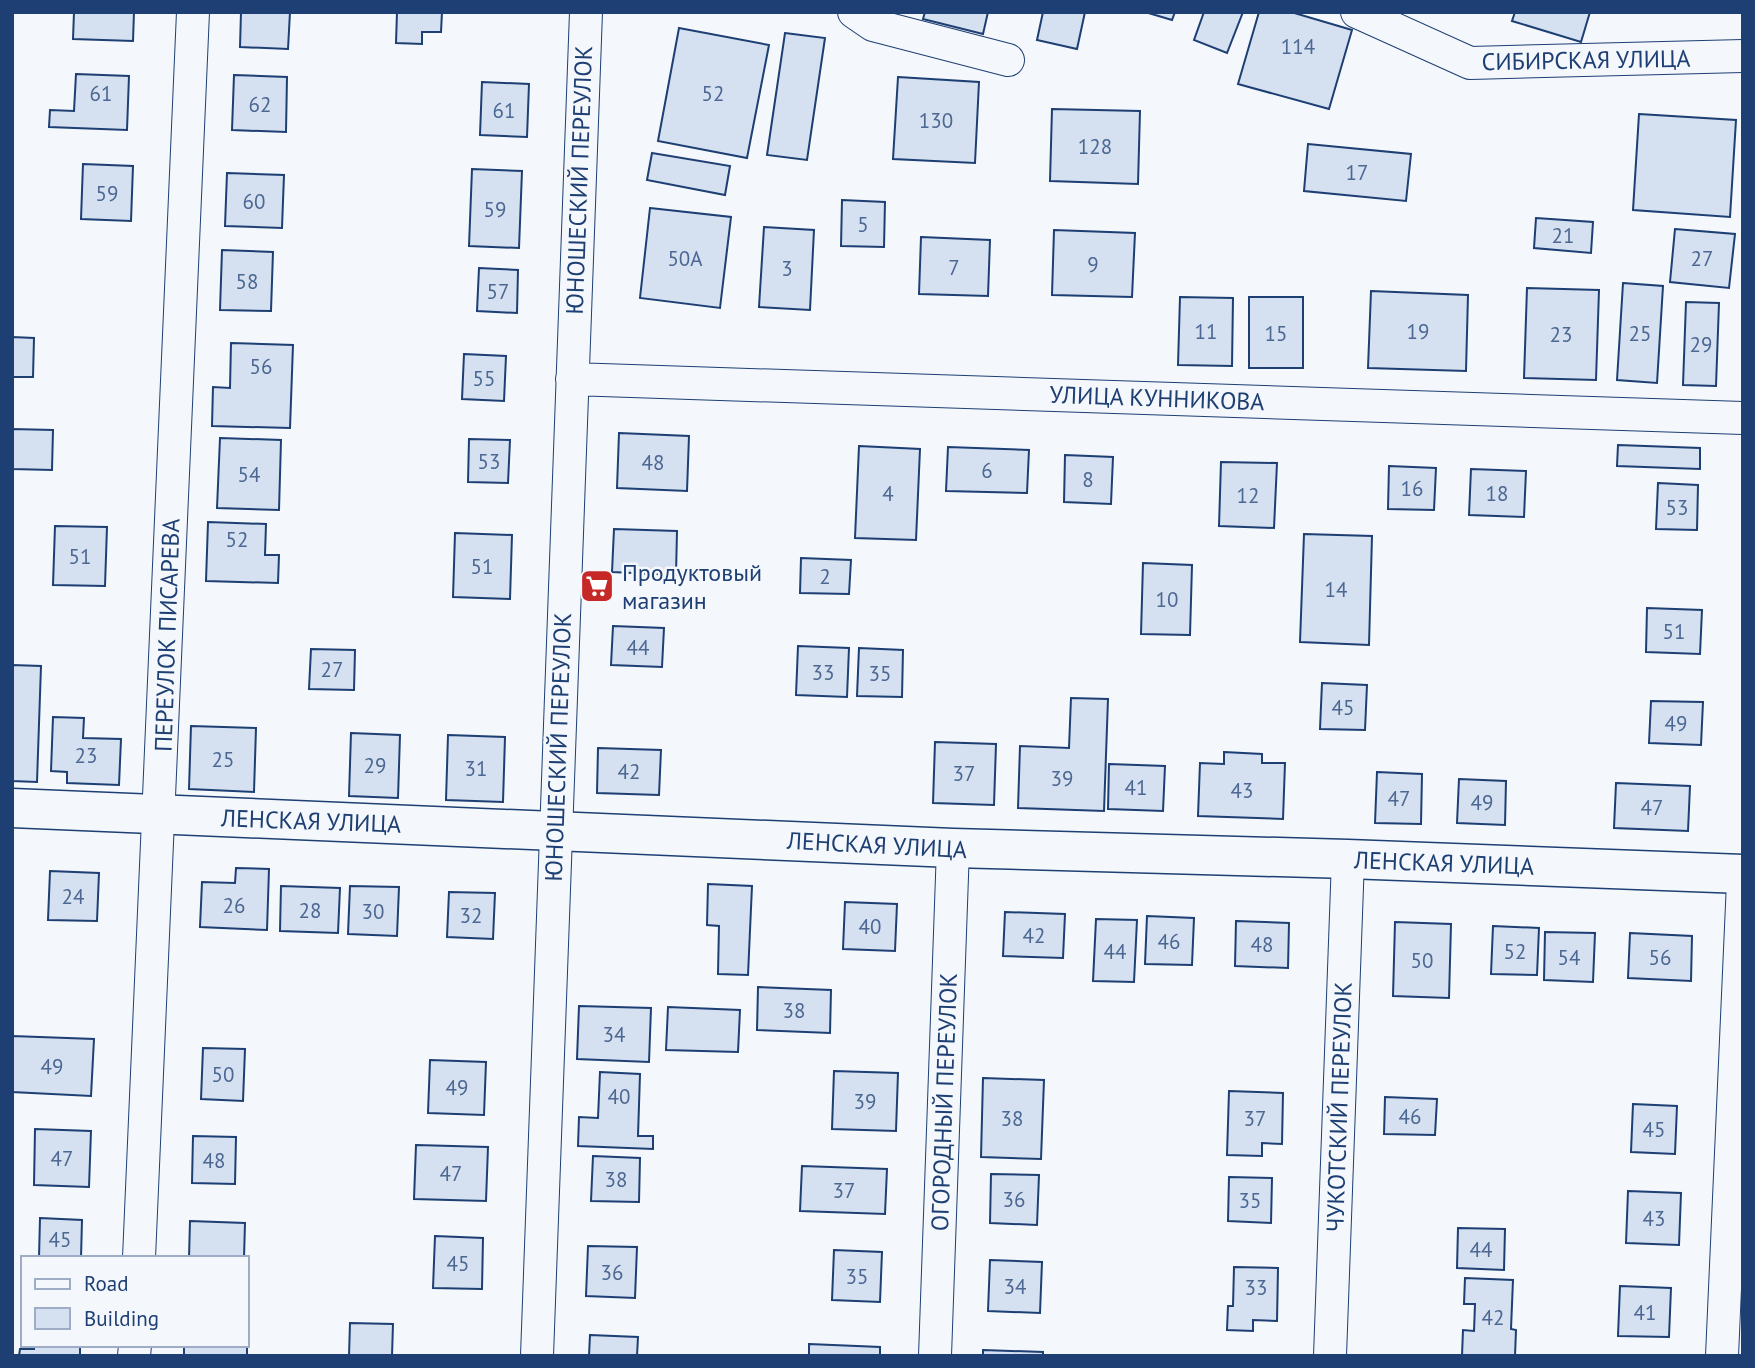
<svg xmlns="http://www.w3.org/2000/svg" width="1755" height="1368" viewBox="0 0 1755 1368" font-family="'PT Sans',sans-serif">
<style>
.building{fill:#d5e0f0;stroke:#1d3f73;stroke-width:2}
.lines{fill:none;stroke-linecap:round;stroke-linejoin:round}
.street-casing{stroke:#1d3f73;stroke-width:34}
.secondary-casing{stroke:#1d3f73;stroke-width:41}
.street{stroke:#f4f7fb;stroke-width:32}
.secondary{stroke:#f4f7fb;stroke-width:38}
.labels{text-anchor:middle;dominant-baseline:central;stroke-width:5;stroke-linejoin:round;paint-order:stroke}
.number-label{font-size:21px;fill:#4b6792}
.street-label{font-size:24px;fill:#1d3f73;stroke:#f4f7fb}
.poi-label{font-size:24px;fill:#1d3f73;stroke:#f4f7fb;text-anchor:start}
</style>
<rect width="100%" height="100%" fill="#f4f7fb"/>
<!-- building -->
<path class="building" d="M74,12h60l-1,29 -60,-2z
M241,12h49l-2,37 -48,-2z
M397,12h45l-1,20h-19v12l-26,-1z
M925,12h63l-5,22 -60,-15z
M1043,12h42l-8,37 -40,-9z
M1145,12h30l-3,8z
M1204,12h39l-16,41 -33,-13z
M1259,12h32l61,18 -23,79 -91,-25z
M1515,12h75l-9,30 -69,-21z
M679,28l90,17 -22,113 -89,-17z
M785,33l40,5 -18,122 -40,-5z
M76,74l53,2 -2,54 -78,-3 1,-17 24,1z
M234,75l53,2 -1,55 -54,-2z
M898,77l81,5 -4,81 -82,-4z
M482,82l47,2 -2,53 -47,-2z
M1052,109l88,2 -2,73 -88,-3z
M1639,114l97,6 -6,97 -97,-7z
M1308,144l103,10 -5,47 -102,-10z
M652,153l78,13 -5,29 -78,-15z
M83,164l50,2 -2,55 -50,-2z
M472,169l50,2 -3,77 -50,-2z
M227,173l57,2 -2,53 -57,-2z
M842,200l43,2 -1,45 -43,-1z
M650,208l81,9 -11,91 -80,-10z
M1536,218l57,4 -2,31 -57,-5z
M764,227l50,3 -4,80 -51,-3z
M1675,229l60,5 -6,54 -59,-6z
M1054,230l81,3 -3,64 -80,-2z
M921,237l69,3 -2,56 -69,-2z
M222,250l51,2 -2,59 -51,-1z
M479,268l39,2 -1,43 -40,-2z
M1623,283l40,3 -6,97 -40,-3z
M1527,288l72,2 -3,90 -72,-2z
M1371,291l97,4 -2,76 -98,-3z
M1180,297l53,1 -1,68 -54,-1z
M1249,297h54v71h-54z
M1686,302l33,1 -3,83 -33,-1z
M12,337l22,1 -1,39h-21z
M231,343l62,2 -3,83 -78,-2 1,-39 17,1z
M464,354l42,2 -2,45 -42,-2z
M12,429l41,1 -1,40 -40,-1z
M619,433l70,3 -2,55 -70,-3z
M220,438l61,2 -2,70 -62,-2z
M469,439l41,1 -2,43 -40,-1z
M1618,445l82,3v21l-83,-3z
M859,446l61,3 -4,91 -61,-2z
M948,447l81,3 -2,43 -81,-2z
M1065,455l48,2 -2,47 -47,-2z
M1221,462l56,1 -3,65 -55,-2z
M1389,466l47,2 -2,42 -46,-1z
M1471,469l55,2 -2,46 -55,-2z
M1658,483l40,2 -1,45 -41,-1z
M208,522l58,2 -1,31h14l-1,28 -72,-2z
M55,526l52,1 -2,59 -52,-1z
M614,529l63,2 -1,44 -64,-3z
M455,533l57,2 -2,64 -57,-2z
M1304,534l68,2 -3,109 -69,-3z
M801,558l50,2 -2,34 -49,-1z
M1143,563l49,2 -2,70 -49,-1z
M1647,608l55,2 -2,44 -54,-2z
M613,626l51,2 -2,39 -51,-2z
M798,646l51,2 -2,49 -51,-2z
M859,648l44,2 -1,47 -45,-1z
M311,649l44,1 -1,40 -45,-1z
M12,665l29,1 -4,116 -25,-1z
M1322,683l45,2 -2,45 -45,-1z
M1071,698l37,1 -4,112 -86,-3 2,-62 49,2z
M1651,701l52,1 -2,43 -52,-2z
M53,717l31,1 -1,20 38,1 -2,46 -52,-2v-11l-16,-1z
M191,726l65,2 -2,64 -65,-3z
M351,733l49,2 -2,63 -49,-2z
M448,735l57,2 -2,65 -57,-2z
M935,742l61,2 -2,61 -61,-2z
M598,748l63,2 -2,45 -62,-2z
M1224,752l38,2v9h23l-2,56 -85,-3 2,-53 24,1z
M1109,764l56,2 -2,45 -55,-2z
M1377,772l45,2 -1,50 -46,-1z
M1459,779l47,2 -1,44 -48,-2z
M1616,783l74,3 -2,45 -74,-3z
M236,868l33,1 -2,61 -67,-3 2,-45 33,1z
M50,871l49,2 -2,48 -49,-1z
M708,884l44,2 -4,89 -30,-1 1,-48 -12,-1z
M281,886l59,2 -2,45 -58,-2z
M350,886l49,1 -2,49 -49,-2z
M449,892l46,1 -2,46 -46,-2z
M845,902l52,2 -2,47 -52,-2z
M1005,912l60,2 -2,44 -60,-2z
M1147,916l47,2 -2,47 -47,-1z
M1096,919l41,1 -3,62 -41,-1z
M1236,921l53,2 -1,45 -53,-2z
M1395,922l56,2 -2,74 -56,-2z
M1493,926l46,2 -2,47 -46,-1z
M1545,932l50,1 -2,49 -49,-2z
M1630,933l62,3 -1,45 -63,-3z
M758,987l73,3 -1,43 -73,-3z
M579,1006l72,2 -2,54 -72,-3z
M668,1007l72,3 -2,42 -72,-2z
M12,1036l82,3 -3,57 -79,-4z
M203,1048l42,1 -2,52 -42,-2z
M430,1060l56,2 -2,53 -56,-2z
M834,1071l64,2 -2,58 -64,-2z
M600,1072l40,2 -2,62h15v13l-75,-3 1,-29 19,1z
M983,1078l61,2 -3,79 -60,-2z
M1229,1091l54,2 -1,51 -20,-1v13l-35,-1z
M1385,1097l52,2 -2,36 -51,-1z
M1633,1104l44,2 -2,48 -44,-2z
M35,1129l56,2 -2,56 -55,-2z
M193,1136l43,1 -1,47 -43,-1z
M416,1145l72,2 -2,54 -72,-2z
M593,1156l47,2 -1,44 -48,-1z
M802,1166l85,3 -2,45 -85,-3z
M991,1174l48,1 -2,50 -47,-2z
M1229,1177l43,1 -1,45 -43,-2z
M1628,1191l53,2 -2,52 -53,-2z
M40,1218l42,2 -1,38h-42z
M190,1221l55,2 -1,35h-55z
M1458,1228l47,1 -1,41 -47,-2z
M435,1236l48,2 -1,51 -49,-1z
M588,1246l49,1 -2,51 -49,-2z
M834,1250l48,2 -2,50 -48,-2z
M990,1260l52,2 -2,51 -52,-2z
M1234,1267l44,1 -1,53 -24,-1v11l-26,-1 1,-24h5z
M1465,1278l48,2 -2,49 5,1 -1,26h-53l1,-26 11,1 1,-27h-11z
M1620,1286l51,2 -2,49 -51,-1z
M350,1323l43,1 -1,32h-43z
M590,1335l48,2 -1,19h-48z
M809,1344l71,3v9h-71z
M34,1345h46v11h-61l1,-7h14z
M184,1345l63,1v10h-63z
M983,1350l60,2v4h-60z"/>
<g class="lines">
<!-- street casing -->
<g class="street-casing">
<path id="street" d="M854,12l19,13 135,35
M1357,12l113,51 273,-7
M572,379l1171,39
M139,1258l54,-1246
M134,1356l1,-11
M537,1356l49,-1344
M935,1356l18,-508
M1330,1356l18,-497
M1722,1356l21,-474"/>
</g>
<!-- secondary casing -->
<g class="secondary-casing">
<path id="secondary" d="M12,808l941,40 395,11 395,15"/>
</g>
<!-- street -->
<use href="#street" class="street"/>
<!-- secondary -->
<use href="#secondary" class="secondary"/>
</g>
<!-- icons -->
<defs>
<g id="supermarket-square" transform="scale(1.75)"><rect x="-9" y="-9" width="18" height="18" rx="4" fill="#c62828" stroke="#f4f7fb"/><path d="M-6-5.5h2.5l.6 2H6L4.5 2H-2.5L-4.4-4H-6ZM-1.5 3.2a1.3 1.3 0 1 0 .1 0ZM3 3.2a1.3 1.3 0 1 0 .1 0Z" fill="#fff"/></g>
</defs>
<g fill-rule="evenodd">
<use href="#supermarket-square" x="597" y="586"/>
</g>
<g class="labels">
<!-- number labels -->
<g class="number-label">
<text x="1298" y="46">114</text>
<text x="101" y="93">61</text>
<text x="713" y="93">52</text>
<text x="260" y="104">62</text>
<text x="504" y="110">61</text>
<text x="936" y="120">130</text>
<text x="1095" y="146">128</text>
<text x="1357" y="172">17</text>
<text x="107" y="193">59</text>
<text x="254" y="201">60</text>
<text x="495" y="209">59</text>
<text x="863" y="224">5</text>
<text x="1563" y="235">21</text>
<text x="685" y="258">50А</text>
<text x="1702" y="258">27</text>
<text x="1093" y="264">9</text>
<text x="954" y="267">7</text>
<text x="787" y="268">3</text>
<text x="247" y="281">58</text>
<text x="498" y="291">57</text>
<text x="1206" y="331">11</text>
<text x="1418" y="331">19</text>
<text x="1276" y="333">15</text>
<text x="1640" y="333">25</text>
<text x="1561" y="334">23</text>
<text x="1701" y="344">29</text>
<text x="261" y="366">56</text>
<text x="484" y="378">55</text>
<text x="489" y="461">53</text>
<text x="653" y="462">48</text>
<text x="987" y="470">6</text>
<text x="249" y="474">54</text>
<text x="1088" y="479">8</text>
<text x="1412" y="488">16</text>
<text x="888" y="493">4</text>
<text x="1497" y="493">18</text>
<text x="1248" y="495">12</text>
<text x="1677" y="507">53</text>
<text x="237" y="539">52</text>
<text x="80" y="556">51</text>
<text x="482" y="566">51</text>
<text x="825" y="576">2</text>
<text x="1336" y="589">14</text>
<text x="1167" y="599">10</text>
<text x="1674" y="631">51</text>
<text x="638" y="647">44</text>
<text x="332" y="669">27</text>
<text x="823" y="672">33</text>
<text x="880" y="673">35</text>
<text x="1343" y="707">45</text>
<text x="1676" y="723">49</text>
<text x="86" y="755">23</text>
<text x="223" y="759">25</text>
<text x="375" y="765">29</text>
<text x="476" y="768">31</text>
<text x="629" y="771">42</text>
<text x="964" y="773">37</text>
<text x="1062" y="778">39</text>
<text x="1136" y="787">41</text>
<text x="1242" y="790">43</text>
<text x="1399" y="798">47</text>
<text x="1482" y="802">49</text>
<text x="1652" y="807">47</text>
<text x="73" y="896">24</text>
<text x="234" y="905">26</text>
<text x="310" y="910">28</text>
<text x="373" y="911">30</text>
<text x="471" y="915">32</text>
<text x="870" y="926">40</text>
<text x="1034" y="935">42</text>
<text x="1169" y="941">46</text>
<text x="1262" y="944">48</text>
<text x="1115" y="951">44</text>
<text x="1515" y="951">52</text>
<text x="1569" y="957">54</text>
<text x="1660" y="957">56</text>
<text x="1422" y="960">50</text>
<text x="794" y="1010">38</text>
<text x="614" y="1034">34</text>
<text x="52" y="1066">49</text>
<text x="223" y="1074">50</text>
<text x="457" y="1087">49</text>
<text x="619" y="1096">40</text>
<text x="865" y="1101">39</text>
<text x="1410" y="1116">46</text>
<text x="1012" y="1118">38</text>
<text x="1255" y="1118">37</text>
<text x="1654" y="1129">45</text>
<text x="62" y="1158">47</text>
<text x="214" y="1160">48</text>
<text x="451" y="1173">47</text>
<text x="616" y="1179">38</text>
<text x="844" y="1190">37</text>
<text x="1014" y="1199">36</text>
<text x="1250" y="1200">35</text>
<text x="1654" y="1218">43</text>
<text x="60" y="1239">45</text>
<text x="1481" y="1249">44</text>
<text x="458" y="1263">45</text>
<text x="612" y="1272">36</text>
<text x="857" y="1276">35</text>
<text x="1015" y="1286">34</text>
<text x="1256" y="1287">33</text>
<text x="1645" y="1312">41</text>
<text x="1493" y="1317">42</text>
</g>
<!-- street labels -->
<g class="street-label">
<text transform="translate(1586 60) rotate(-1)">СИБИРСКАЯ УЛИЦА</text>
<text transform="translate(579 180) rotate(-88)">ЮНОШЕСКИЙ ПЕРЕУЛОК</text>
<text transform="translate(1157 398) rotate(2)">УЛИЦА КУННИКОВА</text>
<text transform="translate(167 635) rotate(-88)">ПЕРЕУЛОК ПИСАРЕВА</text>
<text transform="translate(558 747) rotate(-88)">ЮНОШЕСКИЙ ПЕРЕУЛОК</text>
<text transform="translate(311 821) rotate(2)">ЛЕНСКАЯ УЛИЦА</text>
<text transform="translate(877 845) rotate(3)">ЛЕНСКАЯ УЛИЦА</text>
<text transform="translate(1444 863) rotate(2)">ЛЕНСКАЯ УЛИЦА</text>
<text transform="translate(944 1102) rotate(-88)">ОГОРОДНЫЙ ПЕРЕУЛОК</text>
<text transform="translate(1339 1107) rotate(-88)">ЧУКОТСКИЙ ПЕРЕУЛОК</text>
</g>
<!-- poi labels -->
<g class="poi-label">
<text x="622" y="572">Продуктовый<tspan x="622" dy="28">магазин</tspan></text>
</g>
</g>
<!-- border -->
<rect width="1755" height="1368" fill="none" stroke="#1d3f73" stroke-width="28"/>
<!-- legend -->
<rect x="21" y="1256" width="228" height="91" fill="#f4f7fb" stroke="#9eadc5" stroke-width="2"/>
<rect x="35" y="1279" width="35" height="10" fill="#f4f7fb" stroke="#9eadc5" stroke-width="2"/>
<text x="84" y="1291" font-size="21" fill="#1d3f73">Road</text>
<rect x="35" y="1308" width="35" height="21" fill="#d5e0f0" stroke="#9eadc5" stroke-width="2"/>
<text x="84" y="1326" font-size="21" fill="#1d3f73">Building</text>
</svg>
